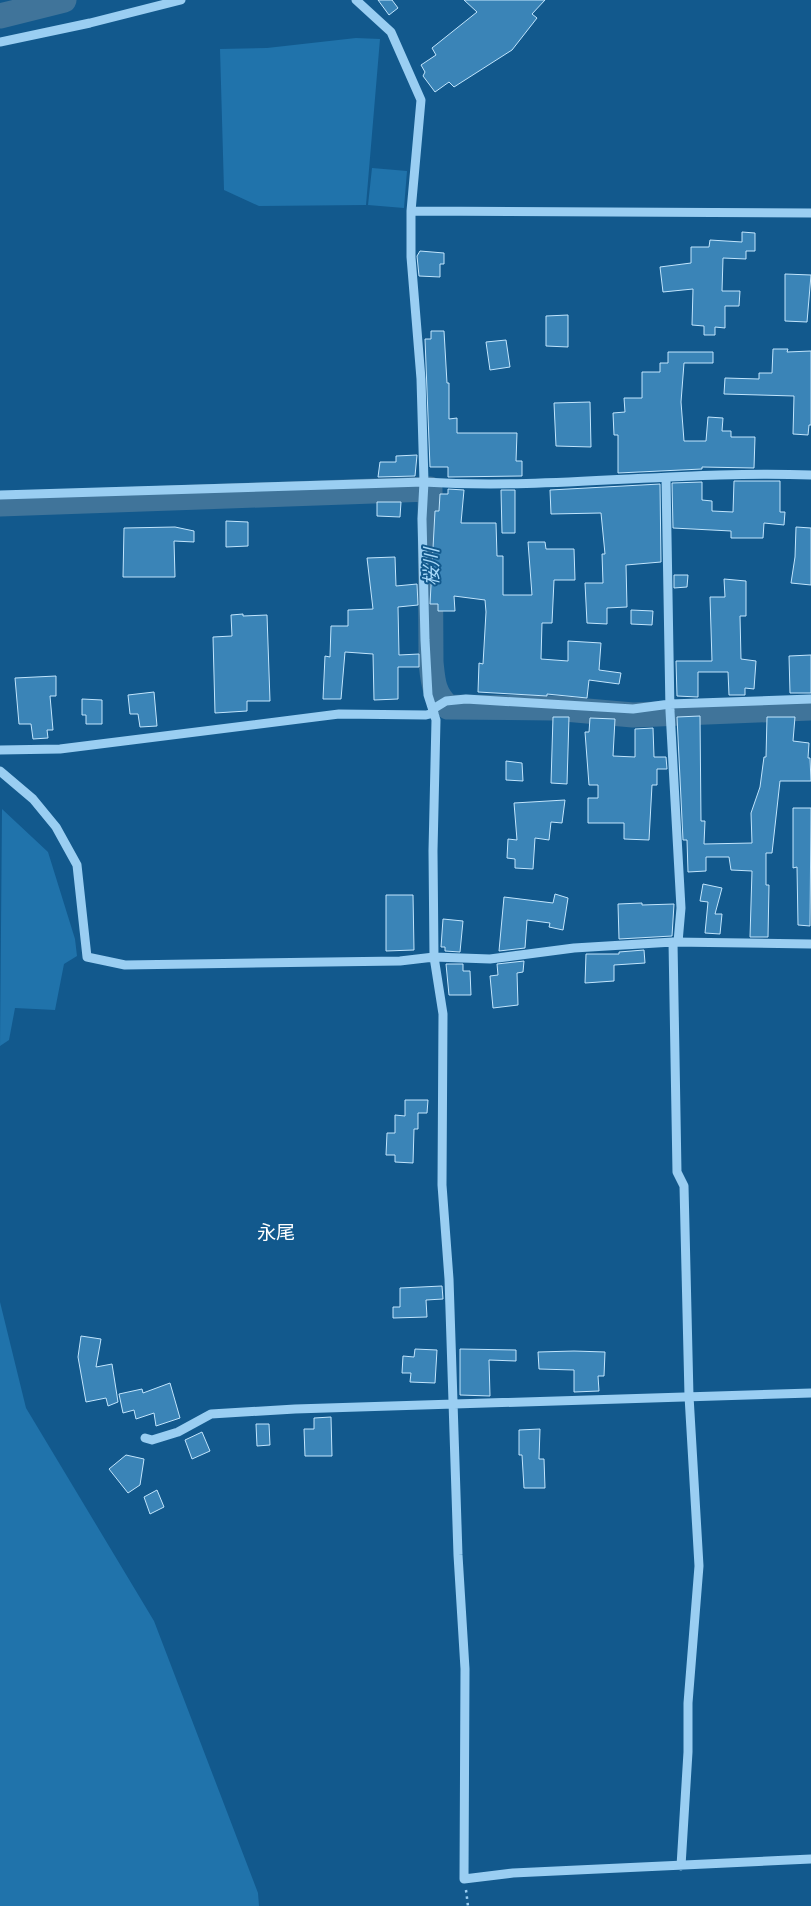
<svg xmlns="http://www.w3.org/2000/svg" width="811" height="1906" viewBox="0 0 811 1906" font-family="Figtree,'Noto Sans JP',sans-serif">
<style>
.green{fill:#2073ab}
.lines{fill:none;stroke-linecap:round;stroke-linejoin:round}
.river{stroke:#40749a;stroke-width:25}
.building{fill:#3a84b7;stroke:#c1e5fd}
.path{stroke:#9acef2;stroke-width:2.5;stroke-dasharray:2.5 4;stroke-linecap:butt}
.minor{stroke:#9acef2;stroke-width:9}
.labels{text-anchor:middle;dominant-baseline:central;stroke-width:4;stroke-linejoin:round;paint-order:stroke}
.water-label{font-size:19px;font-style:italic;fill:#a6d8f9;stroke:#12598d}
.neighbourhood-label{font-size:19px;fill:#fff;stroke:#12598d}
</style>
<rect width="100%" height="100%" fill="#12598d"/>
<!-- green -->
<path class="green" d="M356,38l24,1 -14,166 -107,1 -35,-16 -4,-141 47,-1z
M372,168l35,3 -3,37 -36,-3z
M2,809l46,43 27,87 2,17 -13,8 -9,46 -40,-2 -6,32 -9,6z
M0,1302l26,106 128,213 104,272 1,13h-259z"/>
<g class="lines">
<!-- river -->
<path class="river" d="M0,16l64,-16
M0,504l430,-15 1,173c2,19 2,31 17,45l105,1 80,7 178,-7"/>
</g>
<!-- building -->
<path class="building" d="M378,0h14l6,8 -9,7z
M464,0h81l-13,14 5,4 -25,32 -58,37 -5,-5 -14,10 -12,-16 2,-4 -4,-7 15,-10 -4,-7 45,-36z
M742,232l13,1v18h-9v8l-23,-1 -1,33h18l-1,15h-14v22l-10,-1v8h-11v-9l-12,-1 1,-36 -30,3 -3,-25 31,-4v-16h18l1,-7 32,2z
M420,251l24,2v11h-4v13l-21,-1 -2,-20z
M785,274l26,1 -4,47 -22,-1z
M568,315v32l-22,-1v-30z
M431,331h13l3,52h2v36l8,-1v15h60l-1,28h6v15l-74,1v-10h-18l-5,-128h6z
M506,340l4,27 -20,3 -4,-28z
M773,349h15l-1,3 24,-1v74h-2l-1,10 -15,-1 1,-38 -70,-2 1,-16 34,1v-6h13z
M668,352h45v11h-29l-3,39 3,39h22l2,-24 15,1 -1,13h9v6h24l-1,31 -52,-1v2l-84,4v-38h-4l-1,-22 12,-1 -1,-14h18v-26h18v-9h8z
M590,402l1,45 -35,-1 -2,-43z
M417,455l-2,21 -37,1 2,-15h16v-6z
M734,481h46v31h5l-1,13 -20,-2 -1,15h-32v-7l-58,-3 -1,-45 30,-1v18l10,1v10l21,1z
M660,484l1,78 -35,3 1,42 -20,1v16l-20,-1 -2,-40h18l-1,-29h3l-4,-41 -50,1 -1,-24z
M448,489l16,1 -3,33h35l1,33h6v39h29l-4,-53h17l1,7h28l1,31h-21l-2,43h-10l-1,36 27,2v-20l33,2 -2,27 22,3 -2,11 -30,-4 -2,18 -40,-4v2l-69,-4 1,-29 4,1 3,-52 -1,-12 -31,-4 1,15h-17v-7h-8l5,-93h4l1,-17h8z
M501,490h14v43h-13z
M377,502h24l-1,15 -23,-1z
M226,521l22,1v24l-22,1z
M175,527l19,4v11l-20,-1 1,36h-52l1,-49z
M796,527l15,1v57l-20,-2 4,-26z
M395,557l1,29 21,-2 1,21 -20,2 1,48 20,-1v13h-21v32l-24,1 -1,-46 -28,-2 -4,47h-18l2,-43 5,1 1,-31h17v-16l25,-1 -6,-51z
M674,575h14l-1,12 -13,1z
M724,579l22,2v35h-6l1,43 15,2 -2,28 -9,-1v7h-16l-1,-23h-30v25l-21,-1 -1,-35h36l-2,-64h15z
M631,610l22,1 -1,14 -21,-1z
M243,614v2l24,-1 3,86h-23v10l-32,2 -2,-76 19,-1 -1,-21z
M811,655v38h-21l-1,-37z
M56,676v20h-6l3,34h-6l1,8 -15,1 -2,-15h-12l-4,-46z
M154,692l3,34 -17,1 -2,-13h-8l-2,-19z
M82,699l20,1v24h-16v-9h-4z
M700,716l1,105h4l-1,23 48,-1 -1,-30 9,-26 4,-30h2l1,-40h28l-2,24 16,2 -1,15h2l1,23h-31l-8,72h-6v32h3l-1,52h-18l2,-66 -21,-1 -2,-13h-23v14l-18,1 -1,-32h-4l-6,-123z
M553,717h16l-2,67 -16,-1z
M590,718l25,1 -2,37 22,1v-28l18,-1 1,29h12l1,12h-10v16h-5l-3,55 -25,-1v-16h-36v-25h10v-13h-9l-4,-53h4z
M506,761l16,2 1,18 -17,-1z
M565,800l-3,23 -11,-1 -2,18 -14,-2 -2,31 -18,-1v-9l-8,-1 1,-19 9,1 -3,-37z
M793,808h18l-1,118 -12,-1 -1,-58 -4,1z
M703,884l19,4 -7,26h7l-2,20 -15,-1 3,-31 -8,-1z
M555,894l13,4 -5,32 -14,-3 1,-4 -23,-3 -2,28 -26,3 5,-54 49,6z
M386,895h27l1,55 -28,1z
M642,903v2l32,-1 -2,32 -53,3 -1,-35z
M443,919l20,2 -3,31 -15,-1v-4h-4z
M644,950l1,13 -31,2v16l-29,2 1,-29h33v-2z
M524,961l-1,11 -6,1 1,32 -25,3 -3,-32 8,-1 -1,-11z
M446,964h17v7h7l1,24h-22z
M405,1100h23l-1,13h-9v16h-4l-1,34 -18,-1v-7h-9l1,-22h8v-18l10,1z
M442,1286l1,13 -17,1 1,17 -34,1v-11h7v-19z
M81,1336l20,3 -5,28 16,-3 6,38 -10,4 -2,-8 -20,4 -8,-45z
M415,1349l22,1 -2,33 -25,-1 1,-9h-9l1,-17 11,1z
M460,1349l56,1v11l-27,-1 1,36 -30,-1z
M574,1351l31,1 -1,24h-6l1,15 -25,1v-22l-35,-1 -1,-17z
M170,1383l10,35 -24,8 -2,-13 -18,6 -2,-9 -11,3 -4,-19 23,-5 1,4z
M331,1417l1,39h-27l-1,-27h10v-11z
M256,1424h13l1,21 -13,1z
M540,1429l-1,30h5l1,29h-21l-2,-33h-3v-25z
M202,1432l8,19 -18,8 -7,-19z
M126,1455l18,4 -4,26 -12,8 -19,-24z
M157,1490l7,17 -14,7 -6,-17z"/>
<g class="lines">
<!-- path -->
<path class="path" d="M466,1890l2,16"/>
<!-- minor -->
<path class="minor" d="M356,0l35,32 30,68 -10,111v46l10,122 3,103 -2,37 3,121 3,55 8,25 -3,131 1,106 9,57 -1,171 7,94 9,276 7,114 -1,210 49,-6 298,-14
M0,42l90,-19 91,-23
M411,211l400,2
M666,478l4,233 11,197 -3,34
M0,495l424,-13c129,8 258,-12 387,-7
M433,709l13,-8 20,-2 167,10 37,-5 141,-5
M0,750l60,-1 279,-35 87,1 8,-2
M0,771l33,28 23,28 21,38 10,92 38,8 275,-4 34,-4 56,2 84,-11 99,-6 138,2
M673,942l4,230 7,14 5,210 10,170 -11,137v49l-7,114
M145,1438l7,2 26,-8 33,-18 84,-5 516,-16"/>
</g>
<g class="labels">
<!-- water labels -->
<g class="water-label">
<text transform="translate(431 567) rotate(-90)">桜川</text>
</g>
<!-- neighbourhood labels -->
<g class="neighbourhood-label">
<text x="276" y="1232">永尾</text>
</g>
</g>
</svg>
